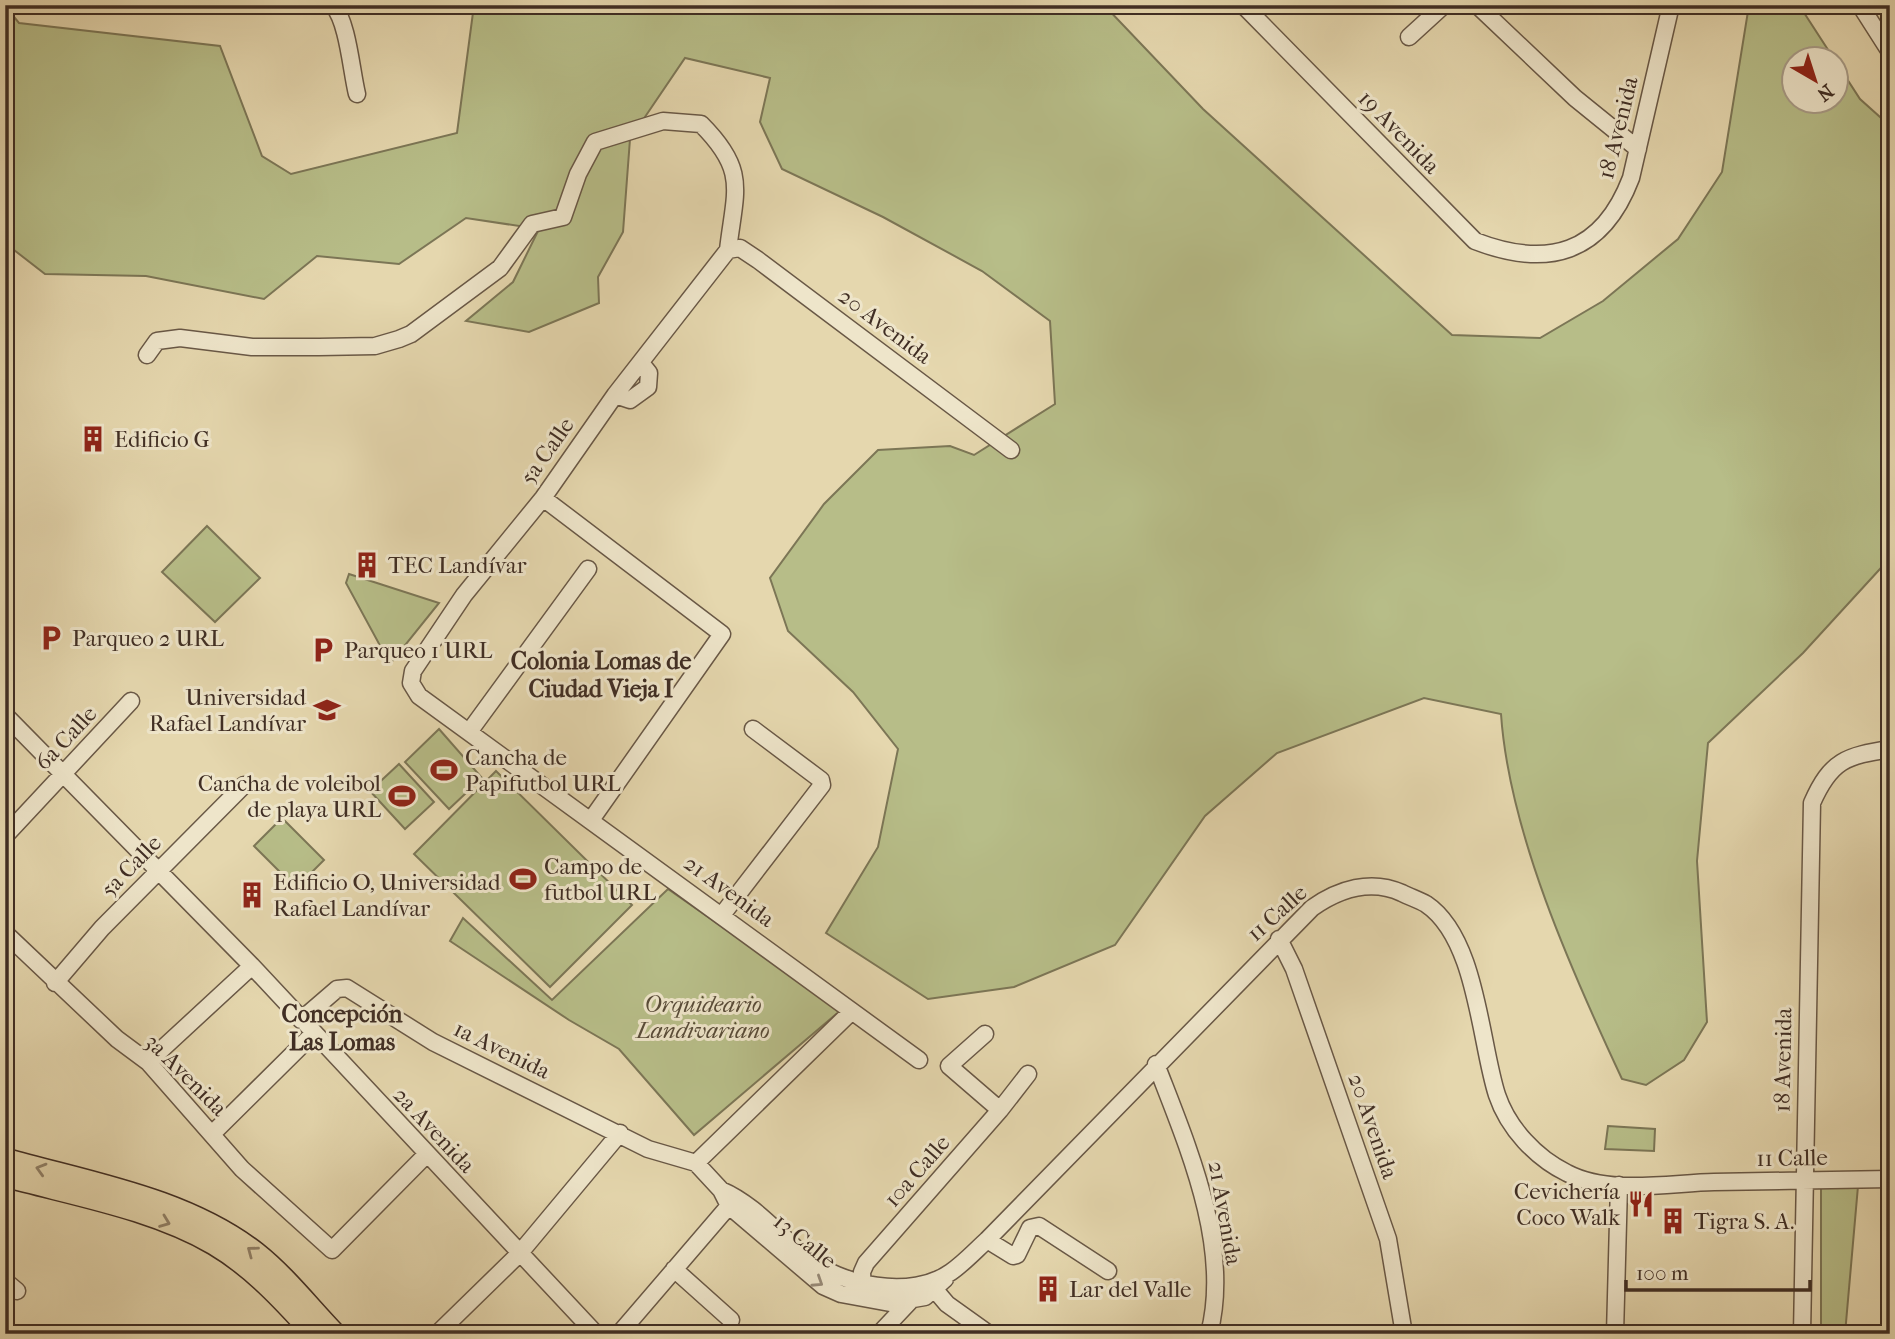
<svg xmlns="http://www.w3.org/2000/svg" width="1895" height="1339" viewBox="0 0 1895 1339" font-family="'IM FELL French Canon',serif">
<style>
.green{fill:#b7bd88;stroke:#7c7656;stroke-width:2}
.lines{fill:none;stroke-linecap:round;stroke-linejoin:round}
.minor-casing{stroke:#695846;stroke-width:19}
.major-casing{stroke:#402e24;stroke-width:24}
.minor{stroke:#eee5ca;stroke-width:16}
.major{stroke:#e5d7ae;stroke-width:21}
.oneway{stroke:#928269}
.oneway2{stroke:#978a77}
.labels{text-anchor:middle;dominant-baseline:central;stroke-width:6;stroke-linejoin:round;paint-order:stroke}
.street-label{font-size:23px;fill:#402e24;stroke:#eee5ca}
.poi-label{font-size:23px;fill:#402e24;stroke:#eee5ca;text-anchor:start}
.park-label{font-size:23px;font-style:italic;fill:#584b38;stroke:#eee5ca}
.neighbourhood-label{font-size:24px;font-weight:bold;fill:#402e24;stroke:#eee5ca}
</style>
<rect width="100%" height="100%" fill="#e5d7ae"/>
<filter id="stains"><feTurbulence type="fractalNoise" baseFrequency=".00286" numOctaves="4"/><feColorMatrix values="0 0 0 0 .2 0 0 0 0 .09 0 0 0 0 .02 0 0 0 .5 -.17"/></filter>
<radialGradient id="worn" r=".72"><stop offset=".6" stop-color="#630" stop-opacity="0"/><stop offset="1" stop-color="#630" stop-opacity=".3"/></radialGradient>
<!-- green -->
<path class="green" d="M474,5h630l99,104 249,226 88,3 63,-37 75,-62 44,-67 27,-167h50l35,54 -40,1v42h42v-40l24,37 30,27v432l-87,95 -95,90 -11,118 10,161 -23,38 -38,25 -24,-6c-50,-107 -113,-247 -121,-365l-77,-16 -147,55 -72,63 -90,129 -101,42 -86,12 -102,-66 52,-86 20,-98 -45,-57 -65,-61 -18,-53 54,-74 54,-54 72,-4 24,9 81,-51 -5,-83 -68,-50 -99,-54 -101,-48 -22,-47 10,-44 -85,-20 -55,81 -7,93 -25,45 1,26 -70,29 -63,-11 47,-39 26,-53 -73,-11 -67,46 -82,-8 -53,43 -118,-23 -101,-2 -40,-31v-237l14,17 201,23 42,110 29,18 166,-41z
M207,526l53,52 -45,44 -53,-50z
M349,574l90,29 -49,61 -44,-81z
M439,729l43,49 -33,31 -44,-47z
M399,764l35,38 -29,27 -35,-38z
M496,771l136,134 -82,82 -136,-133z
M282,818l42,42 -28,28 -42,-42z
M668,889l173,121 -147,125 -75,-86 -50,-29 -119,-79 13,-23 89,82z
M1608,1126l47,3 -1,22 -49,-2z
M1821,1186h37l-13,148h-24z"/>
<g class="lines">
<!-- minor casing -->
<g class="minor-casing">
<path id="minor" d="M333,5c15,18 18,64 24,89
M1243,5l232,236c73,28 127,13 156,-63l40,-173
M1477,5l98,93 63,51
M1860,5l30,47
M1409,37l35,-32
M728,250l-113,145 -72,103 -79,97 -51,76 -2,12 8,13 500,364
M728,250l12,-2 18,12 253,190
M147,355l10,-14 23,-3 72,9h67l56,-1 24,-7 12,-5 89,-66 32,-44 31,-7 15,-43 17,-32 68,-21 38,3c47,47 34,66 27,126
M615,395l15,5 18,-13 1,-14 -8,-10
M543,498l179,136 -131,186
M5,715l247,251 344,368
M469,732l119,-163
M5,836l126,-135
M722,915l100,-130 -1,-5 -68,-51
M5,933l112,106 31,23 94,107 90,81 94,-95
M1279,939l15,30 94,270 16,95
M55,983l47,-55 142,-143
M301,1020l36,-31 10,-1 86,54 215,107 48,14 25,27 8,16 94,80 18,8 49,9 35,-6 20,-18
M985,1034l-36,32 51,44
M148,1062l104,-96
M1156,1064c31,81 76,182 53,270
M213,1133l100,-99
M696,1163l155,-151
M721,1190c33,14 57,44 84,66 35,30 107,44 146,16 13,-9 25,-22 36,-32l325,-332c27,-19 59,-29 90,-15 8,4 17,7 24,11 51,34 54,139 71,191 11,33 39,63 70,78 42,22 102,10 147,9 59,-1 117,-2 176,-3
M987,1240l26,16 4,-1 13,-27 9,-2 69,45
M674,1269l57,51
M5,1281l12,10
M930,1284l17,20 42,30
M863,1290l-1,-18 4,-9 134,-153 28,-36
M437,1334l82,-80 101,-121
M619,1334l115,-134
M879,1334l35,-37
M1615,1334l4,-149
M1802,1334l10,-531c19,-43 34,-47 78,-54"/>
</g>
<!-- major casing -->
<g class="major-casing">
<path id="major" d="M5,1159c84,24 180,39 251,94 29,23 53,54 79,81
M5,1176c69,19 147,32 209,68 39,23 70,57 100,90"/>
</g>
<!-- minor -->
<use href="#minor" class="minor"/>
<!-- major -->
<use href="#major" class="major"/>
</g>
<!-- one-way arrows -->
<defs><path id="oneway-chevron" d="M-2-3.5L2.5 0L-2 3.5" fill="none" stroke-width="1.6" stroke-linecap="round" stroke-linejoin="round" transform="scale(1.75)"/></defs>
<g class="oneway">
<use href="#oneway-chevron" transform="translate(41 1169) rotate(-164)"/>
<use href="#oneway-chevron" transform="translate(165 1222) rotate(21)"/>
<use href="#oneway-chevron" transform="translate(252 1251) rotate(-143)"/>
</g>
<use class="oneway2" href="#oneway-chevron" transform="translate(818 1282) rotate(33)"/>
<!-- icons -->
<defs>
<g id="building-bare" transform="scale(2.1)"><path d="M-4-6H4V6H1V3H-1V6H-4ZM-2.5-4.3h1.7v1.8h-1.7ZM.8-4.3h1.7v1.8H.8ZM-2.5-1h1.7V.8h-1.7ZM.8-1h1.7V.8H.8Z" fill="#8f2418" stroke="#eee5ca" stroke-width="2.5" paint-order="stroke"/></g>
<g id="parking-bare" transform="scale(2.1)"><path d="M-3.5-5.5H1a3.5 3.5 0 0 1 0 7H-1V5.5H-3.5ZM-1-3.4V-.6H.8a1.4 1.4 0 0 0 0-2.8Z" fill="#8f2418" stroke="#eee5ca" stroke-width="2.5" paint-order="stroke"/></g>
<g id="university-bare" transform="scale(2.1)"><path d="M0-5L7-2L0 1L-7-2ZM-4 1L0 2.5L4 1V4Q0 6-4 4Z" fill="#8f2418" stroke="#eee5ca" stroke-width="2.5" paint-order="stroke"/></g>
<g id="stadium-bare" transform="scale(2.1)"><path d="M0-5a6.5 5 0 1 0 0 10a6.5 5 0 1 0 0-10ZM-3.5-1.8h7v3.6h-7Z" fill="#8f2418" stroke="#eee5ca" stroke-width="2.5" paint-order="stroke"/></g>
<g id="restaurant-bare" transform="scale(2.1)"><path d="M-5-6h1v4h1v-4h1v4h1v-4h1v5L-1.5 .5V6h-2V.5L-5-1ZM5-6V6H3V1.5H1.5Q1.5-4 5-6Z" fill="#8f2418" stroke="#eee5ca" stroke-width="2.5" paint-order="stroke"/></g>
</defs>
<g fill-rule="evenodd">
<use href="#building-bare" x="93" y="439"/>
<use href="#building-bare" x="367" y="565"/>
<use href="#parking-bare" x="51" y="638"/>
<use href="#parking-bare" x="323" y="650"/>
<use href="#university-bare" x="327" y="710"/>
<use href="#stadium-bare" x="444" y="770"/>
<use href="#stadium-bare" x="402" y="796"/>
<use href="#stadium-bare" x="523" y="879"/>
<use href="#building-bare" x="252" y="895"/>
<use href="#restaurant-bare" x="1641" y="1204"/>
<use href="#building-bare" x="1673" y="1221"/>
<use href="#building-bare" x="1048" y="1289"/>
</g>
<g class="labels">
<!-- street labels -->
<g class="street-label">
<text transform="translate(1618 128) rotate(-76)">18 Avenida</text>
<text transform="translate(1399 132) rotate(46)">19 Avenida</text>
<text transform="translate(885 326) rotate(37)">20 Avenida</text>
<text transform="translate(547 451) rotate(-55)">5a Calle</text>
<text transform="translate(66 738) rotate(-47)">6a Calle</text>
<text transform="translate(131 866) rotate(-46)">5a Calle</text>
<text transform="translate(729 891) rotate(36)">21 Avenida</text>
<text transform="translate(1277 913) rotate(-42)">11 Calle</text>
<text transform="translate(502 1050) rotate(26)">1a Avenida</text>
<text transform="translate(1783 1060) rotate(-89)">18 Avenida</text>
<text transform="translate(186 1075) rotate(45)">3a Avenida</text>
<text transform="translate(1373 1126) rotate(71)">20 Avenida</text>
<text transform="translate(434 1130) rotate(47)">2a Avenida</text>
<text transform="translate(1792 1158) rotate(-1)">11 Calle</text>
<text transform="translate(917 1171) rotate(-49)">10a Calle</text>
<text transform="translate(1225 1213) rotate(80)">21 Avenida</text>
<text transform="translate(805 1241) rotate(39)">13 Calle</text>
</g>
<!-- poi labels -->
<g class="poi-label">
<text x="114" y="439">Edificio G</text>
<text x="388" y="565">TEC Landívar</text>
<text x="72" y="638">Parqueo 2 URL</text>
<text x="344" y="650">Parqueo 1 URL</text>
<text x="306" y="697" text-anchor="end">Universidad<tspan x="306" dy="26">Rafael Landívar</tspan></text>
<text x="465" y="757">Cancha de<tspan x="465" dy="26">Papifutbol URL</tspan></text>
<text x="381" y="783" text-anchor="end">Cancha de voleibol<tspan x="381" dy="26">de playa URL</tspan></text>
<text x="544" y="866">Campo de<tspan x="544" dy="26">futbol URL</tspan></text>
<text x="273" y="882">Edificio O, Universidad<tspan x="273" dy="26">Rafael Landívar</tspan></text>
<text x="1620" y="1191" text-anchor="end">Cevichería<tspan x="1620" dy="26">Coco Walk</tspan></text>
<text x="1694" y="1221">Tigra S. A.</text>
<text x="1069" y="1289">Lar del Valle</text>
</g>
<!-- park labels -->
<g class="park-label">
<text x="703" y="1004">Orquideario<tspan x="703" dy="26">Landivariano</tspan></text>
</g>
<!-- neighbourhood labels -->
<g class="neighbourhood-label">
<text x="601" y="661">Colonia Lomas de<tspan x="601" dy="28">Ciudad Vieja I</tspan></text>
<text x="342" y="1014">Concepción<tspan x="342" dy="28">Las Lomas</tspan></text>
</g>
</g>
<!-- margin -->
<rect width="1895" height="1339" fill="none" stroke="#e5d7ae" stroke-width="28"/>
<rect x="7" y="7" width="1881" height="1325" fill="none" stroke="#402e24" stroke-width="3.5"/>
<rect x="14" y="14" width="1867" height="1311" fill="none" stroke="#402e24" stroke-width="2"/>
<!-- north arrow -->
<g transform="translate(1815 80) rotate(141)"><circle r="33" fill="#eee5ca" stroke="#a89c88" stroke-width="2"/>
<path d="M0-5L12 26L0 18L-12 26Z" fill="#8f2418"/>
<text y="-10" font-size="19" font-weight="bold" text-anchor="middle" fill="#402e24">N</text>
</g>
<!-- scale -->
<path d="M1626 1280v10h184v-10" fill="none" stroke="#402e24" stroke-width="3.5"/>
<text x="1636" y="1280" font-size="21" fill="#402e24" stroke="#eee5ca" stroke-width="5" paint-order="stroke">100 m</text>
<rect width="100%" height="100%" filter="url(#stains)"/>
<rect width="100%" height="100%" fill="url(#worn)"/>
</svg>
